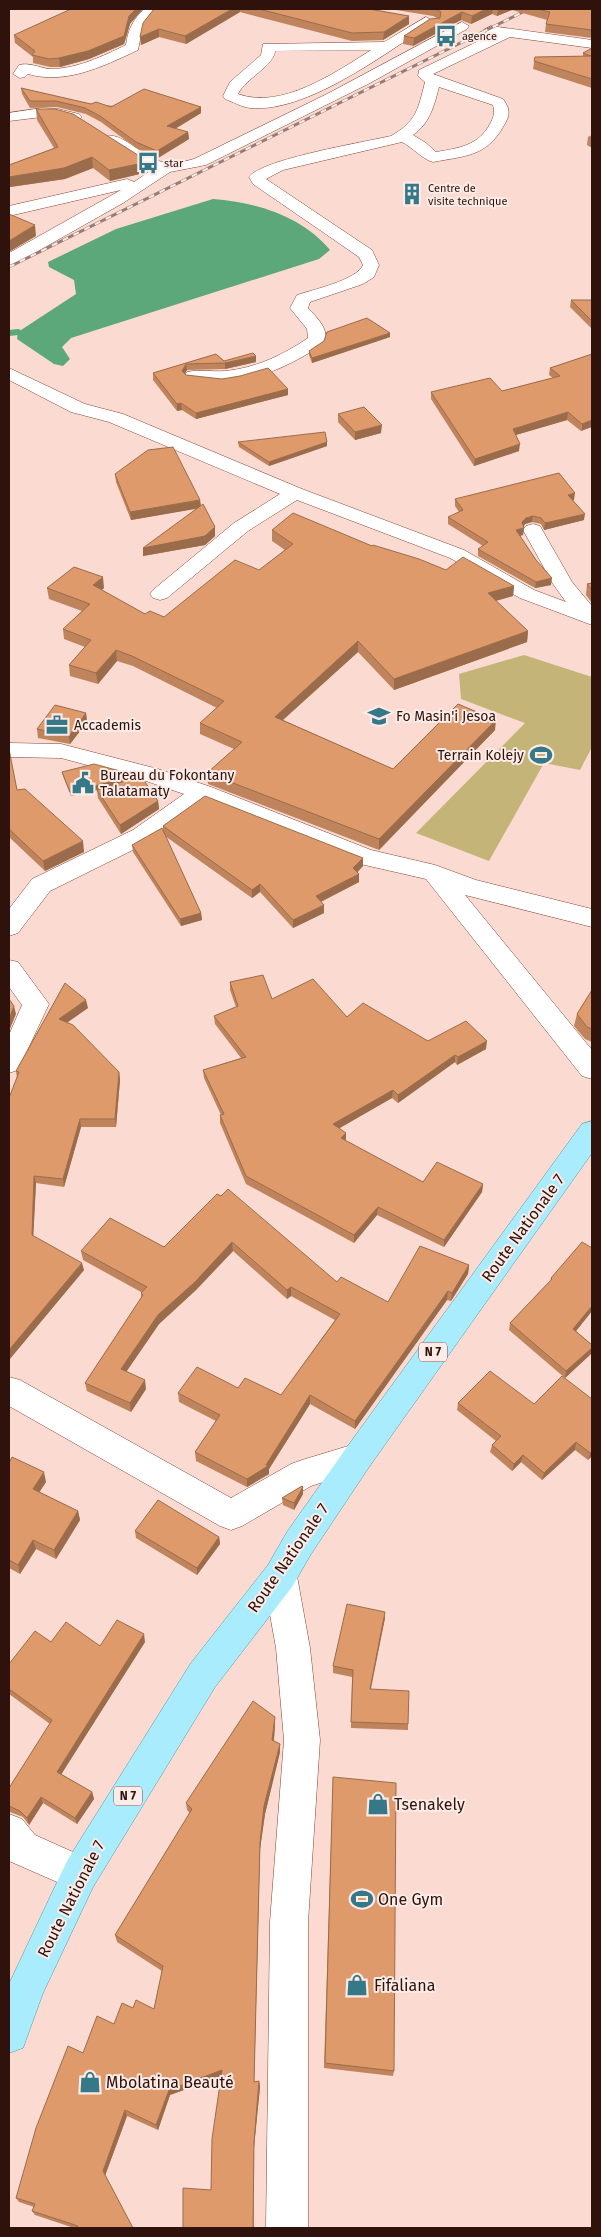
<svg xmlns="http://www.w3.org/2000/svg" width="601" height="2237" viewBox="0 0 601 2237" font-family="'Fira Sans',sans-serif">
<style>
.green{fill:#c4b477}
.water{fill:#5da87a}
.lines{fill:none;stroke-linecap:round;stroke-linejoin:round}
.stream{stroke:#5da87a;stroke-width:6}
.minor-casing{stroke:#874433;stroke-width:1}
.major-casing{stroke:#5998a7;stroke-width:1}
.minor{fill:#fff;fill-rule:evenodd}
.major{fill:#a9ecfd;fill-rule:evenodd}
.rail-casing{stroke:#9a7c74;stroke-width:3}
.rail{stroke:#fcebe7;stroke-width:2;stroke-dasharray:6;stroke-linecap:butt}
.wall{fill:#bf845c}
.shaded-wall{fill:#9b6c4b}
.building{fill:#de9a6b;stroke:#9b6c4b}
.labels{text-anchor:middle;dominant-baseline:central;stroke-width:4;stroke-linejoin:round;paint-order:stroke}
.far-poi-label{font-size:11px;fill:#2e120b;stroke:#fcebe7;text-anchor:start}
.shield{fill:#fcebe7;stroke:#6c534d;stroke-width:1}
.shield-label{font-size:12px;font-weight:bold;fill:#2e120b}
.poi-label{font-size:14px;fill:#2e120b;stroke:#fcebe7;text-anchor:start}
.near-street-label{font-size:16px;fill:#2e120b;stroke:#fcebe7}
.near-poi-label{font-size:16px;fill:#2e120b;stroke:#fcebe7;text-anchor:start}
</style>
<rect width="100%" height="100%" fill="#fadad1"/>
<!-- green -->
<path class="green" d="M524,655l68,22v70l-12,23 -36,-7 -55,98 -73,-28 109,-110 -64,-24 -2,-25z"/>
<!-- water -->
<path class="water" d="M213,199c42,3 89,17 117,51l-11,9 -248,79 -9,9 8,12 -7,7 -9,-2 -37,-25 1,-7 58,-38 -2,-14 -25,-13 -1,-5 68,-33z"/>
<g class="lines">
<!-- stream -->
<path class="stream" d="M9,333l9,-1"/>
<!-- minor casing -->
<g class="minor-casing">
<path id="minor" d="M144,9h15l-17,21 -4,20c-34,16 -72,35 -110,24l-3,3 -5,1 -7,-4 6,-9c10,-3 21,3 31,4 27,0 53,-13 76,-24 2,-16 7,-25 18,-36z
M426,17l7,4 -2,3c-47,30 -124,89 -181,84 -8,-1 -17,-6 -25,-9l-2,-3 7,-14 31,-27 2,-11 121,-2zM371,50c-36,23 -90,60 -133,44 7,-15 37,-29 37,-43z
M462,22l7,4 -2,3 -97,54 -164,82 -36,7 -47,31 -108,61 -6,1v-12l112,-63 -112,26v-10l118,-27 7,3 19,-13 -16,-6 -31,-21 -3,-3 3,-3c15,-4 37,20 53,25 11,4 24,1 35,-2l133,-65z
M491,26l101,14v8l-82,-11 -77,37 70,25c8,11 7,17 0,28 -17,30 -39,29 -70,35 -11,-3 -21,-15 -31,-20l-119,28 -17,9 106,71 7,15 -5,12 -11,7 -53,18 -2,6c8,9 24,23 15,36 -38,26 -90,48 -136,36l-3,-4 3,-4c12,-3 26,0 38,-1 31,-3 58,-16 83,-33l-1,-9 -17,-21 7,-13c15,-5 60,-15 66,-30l-4,-8 -106,-73 -4,-7c13,-18 116,-35 142,-41 26,-15 27,-27 34,-54l-7,-6 1,-6 74,-36 -7,-1 -2,-3zM439,87l54,18c2,7 1,12 -3,19 -12,22 -31,24 -54,28l-10,-9 -13,-8c17,-12 21,-29 26,-48z
M42,108l16,1 21,5 3,3 -3,3 -5,2 -32,-5 -33,4v-8z
M9,368l76,36 38,10 179,75 162,61 70,40 32,12 -13,-18 -30,-54 3,-4 7,-2 7,2 32,56 20,24v19l-72,-27 -70,-40 -153,-58 -49,31 -81,67 -7,2 -7,-2 -3,-4 3,-4 81,-67 46,-29 -171,-72 -38,-10 -62,-32z
M9,743l52,1 97,25 53,18 160,63 64,15 41,15 116,29v18l-127,-32 127,155v29l-10,-3 -156,-197 -70,-16 -151,-61 -56,40 -99,49 -32,42 -9,3v-27l23,-30 101,-49 51,-36 -41,-14 -82,-22 -52,-1z
M9,960l9,2 31,42 -31,66 -9,3v-38l13,-30 -13,-18z
M9,1377l11,3 211,118 60,-34 11,-4 56,-17 11,4 5,10 -5,10 -58,19 -69,40 -11,4 -11,-4 -211,-120z
M280,1560l12,5 5,11 13,72 10,92 -12,182v306h-42l4,-306 14,-182 -8,-92 -13,-72 5,-11z
M9,1814l13,5 13,16 58,26 5,13 -5,13 -13,5 -71,-31z"/>
</g>
<!-- major casing -->
<g class="major-casing">
<path id="major" d="M592,1121v32l-223,314 -58,87 -19,33 -77,100 -122,200 -50,106 -20,55 -14,5v-69l58,-123 124,-198 77,-98 19,-33 60,-85 235,-323z"/>
</g>
<!-- minor -->
<use href="#minor" class="minor"/>
<!-- major -->
<use href="#major" class="major"/>
<!-- rail casing -->
<g class="rail-casing">
<path id="rail" d="M9,267l520,-258"/>
</g>
<!-- rail -->
<use href="#rail" class="rail"/>
</g>
<!-- wall -->
<path class="wall" d="M154,9h215l40,7v8l-26,16 -31,1 -112,-29 -54,32 -27,-7 -18,8z
M390,9h202v29l-47,-6 1,-8 1,-4 -35,-10 -15,6 -5,-2 -21,10 -10,-4 -48,26 -10,-2 1,-8 33,-18 -4,-2z
M130,24l-6,20 -35,15 -29,8h-10l-17,-4v-6l-18,-14 -1,-8z
M592,48v40l-59,-19 2,-12 48,-1v-3z
M21,88l70,16 110,9 -26,16 13,3 1,7 -31,19 -22,-10 -35,-26 -15,-8 -29,-7 -27,1 -8,-14z
M36,109l106,52 1,2 1,10 -34,8 -17,-13 -28,11 -55,8 -1,-5v-17l45,-17 -17,-28z
M592,135v13l-5,-3 1,-8z
M571,300h21v29l-22,-22z
M390,337l-78,26 -3,-8v-4z
M216,354l8,7 32,1 -31,7 -38,1 -2,4 1,1 102,14v6l-92,24 -14,-9 -5,1 -24,-31v-7z
M592,354l-11,77 -14,-11 -51,15 3,16 -45,15 -43,-67v-7l71,-1 51,-13 -4,-3 1,-7z
M338,414l43,19 -26,7 -17,-18z
M238,442h89v4l-58,20 -30,-19z
M115,474l85,26 1,6 14,21v9l-10,9 -62,11 55,-48 -67,12 -15,-38z
M455,499l119,1h-1l11,20 -40,10 -3,-6 -9,-2 -7,2 -1,2 -1,9 -3,1 31,49 -16,3 -57,-32v-7l5,-3 -35,-22v-7l11,-5 -4,-6z
M272,530l100,16 74,24 68,16 -1,10 -17,5 32,30 -1,11 -133,48 -36,-38 -75,68 110,49 102,-39 -116,120 -171,-66 -1,-11 27,-24 -34,-15v-11l17,-15 -84,-42 -16,-5 -19,23 -28,-8 -1,-11 16,-18 -21,-8 -1,-10 19,-18 -33,-12 -2,-11h57l-3,2 44,24 19,3 95,-47 26,-20 -13,-9z
M592,583v20l-6,-8 1,-11z
M86,713l1,9 -17,22 -32,-6 -1,-9z
M9,749l8,41 67,62 -39,19 -36,-34z
M62,772l69,7 27,22 1,8 -38,25 -23,-36 -1,-8 -26,6 -8,-20z
M163,826l200,32v8l-6,6 2,2v8l-38,20 3,11 -31,15 -33,-36 -8,6 -87,-62 36,77 1,7 -21,6 -48,-74 -1,-7 31,-15z
M230,982l42,17 75,18 81,24 58,8 -29,16 -2,-3 -57,41 -6,-5 -53,30 7,13 77,41 60,2 -1,8 -38,55 -67,-32 -23,28 -108,-59 -26,-61v-8h1l-17,-37 -1,-8 38,-12 -26,-34 -1,-8 22,-9 -6,-17z
M65,983l23,25 -21,14 52,50 1,8 -4,47h-35l-17,60 -28,-4 -3,53 51,34 -75,90v-262l8,-20 -1,-7z
M592,990v52l-7,-3 -11,-13 3,-12z
M217,1194l120,88 51,20 81,-37 -1,9 -17,27 -4,-1 -92,129 -45,-25 -41,65v5l-22,13 -51,-26 -1,-9 21,-31 -37,-19 -1,-9 60,-5 43,7 54,-75 -44,-24 -4,3 -54,-48 -37,39 -37,34 -33,48 20,17 -15,23 -44,-21 -2,-8 56,-85v-6l-58,-32 -2,-9 83,-4z
M592,1248v63l-16,20 16,14v8l-27,25 -56,-48 1,-7 40,-42 1,-3z
M592,1399v57l-4,4 -13,-10 -33,30 -21,-18 -9,9 -22,-19 2,-7 4,-4 -39,-31 1,-7 76,1z
M9,1463l37,19 -7,10 39,19 2,9 -24,39 -20,-10 -16,25 -11,-6z
M303,1487v7l-9,16 -11,-5 -1,-7z
M135,1531l84,6 1,7 -23,31 -61,-37z
M385,1618l-14,71 37,35v6l-57,-2 1,-51 -19,-4v-7z
M51,1642l49,4 45,-4 -84,132 31,18 2,7 -17,25 -34,-21 -14,22 -6,-8 -13,-5 -1,2v-26l41,-64 -41,-30v-30z
M275,1717v8l-1,16 6,3v8l-15,62 -5,35 -6,233 5,-1 1,6 -6,60v81h-71l28,-38 10,-114 -51,19 -12,35 -31,-14 -22,59 28,53h-59l-39,-13 -3,-4 2,-4 -15,-5 -3,-4 67,-145 31,-29 19,-16 21,1 8,-38 -45,-29 -2,-7 75,-122 -3,-3 -1,-7z
M333,1777l61,294 -1,5 -69,-8z"/>
<!-- shaded-wall -->
<path class="shaded-wall" d="M136,9h7l-13,15 -6,20 -35,15 -29,8 -1,-9 70,-42z
M232,9h8v3l-54,32 -1,-8z
M486,9h7l-1,5 -21,10 1,-8z
M498,9h14v1l-15,6z
M462,12l-1,8 -48,26 1,-8z
M409,16v8l-26,16 1,-8z
M159,29v8l-18,8 -1,-8z
M201,107v6l-33,20 -1,-7z
M188,132l1,7 -31,19 -1,-7z
M92,157l1,11 -28,11 -55,8 -1,-10z
M141,157l1,6h1l1,10 -34,8 -1,-11z
M35,225l1,11 -27,16v-11z
M390,333v4l-78,26v-5z
M256,356v6l-31,7v-6z
M186,364l1,6 -5,7v-6z
M288,389v6l-92,24v-6z
M181,403l1,7 -5,1v-7z
M568,412l-1,8 -55,16 1,-7z
M592,420v7l-11,4 1,-7z
M382,425l-1,8 -26,7v-8z
M327,442v4l-58,20v-4z
M520,444l-1,7 -45,15 1,-7z
M575,493l-1,7 -7,1 1,-6z
M200,500l1,8 -70,12 -1,-8z
M585,514l-1,6 -40,10 1,-7z
M533,516l-1,6 -7,2 -3,5 2,-1 -1,7 -8,2 1,-7 10,-12z
M215,527v9l-10,9 -62,11v-8z
M103,577l1,11 -10,8 -1,-11z
M552,578l-1,7 -16,3 1,-6z
M514,586l-1,10 -26,7 1,-10z
M528,631l-1,11 -133,48v-11z
M358,641v11l-83,75v-10z
M116,650l1,11 -19,23 -2,-11z
M86,713l1,9 -17,22 -1,-8z
M496,720l-1,10 -116,120v-11z
M131,777l1,5 -61,14 -1,-4z
M158,801l1,8 -38,25 -1,-9z
M83,841l1,11 -39,19 -2,-10z
M363,858v8l-10,11v-9z
M359,874v8l-43,22v-8z
M260,884v8l-8,6v-8z
M324,905v8l-31,15v-8z
M201,913l1,7 -21,6 -1,-7z
M86,1000l2,8 -27,19 -2,-8z
M14,1006l2,8 -7,17v-12z
M487,1041l-1,8 -29,16 1,-8z
M455,1055v7l-57,41v-8z
M119,1072l1,8 -4,47 -1,-8z
M393,1090l-1,8 -59,34v-8z
M80,1119l1,8 -17,60 -1,-8z
M346,1133v7l-5,-2z
M34,1176l2,7 -3,60 -1,-8z
M483,1184l-1,8 -38,55v-7z
M378,1207l-1,8 -23,28v-8z
M232,1242l1,9 -37,39 -37,34 -37,54 -1,-9 37,-54z
M82,1263l2,7 -75,90v-10z
M469,1265l-1,9 -17,27 1,-8z
M291,1287v9l-4,3v-9z
M448,1291l-1,9 -92,129v-8z
M592,1306v5l-20,25 1,-7z
M592,1348v5l-27,25 1,-7z
M145,1380l1,9 -15,23 -1,-9z
M310,1395v9l-41,65v5l-22,13v-8l19,-14z
M576,1442l-1,8 -33,30 2,-7z
M592,1451v5l-4,4 2,-7z
M523,1455l-2,7 -9,9 2,-7z
M44,1472l2,10 -11,17 -2,-10z
M303,1487v7l-9,16v-7z
M78,1511l2,9 -24,39 -2,-9z
M219,1537l1,7 -23,31v-7z
M33,1540l3,9 -16,25 -2,-9z
M385,1612v6l-16,77 1,-6z
M144,1634l1,8 -86,136 -2,-6z
M275,1717v8l-2,23 -1,-8z
M280,1744v8l-15,62 -5,35 -6,239v-6l6,-240 4,-36z
M92,1792l2,7 -17,25 -2,-6z
M41,1797l2,6 -14,22 -2,-7z
M222,2070l1,6 -53,19 -12,35 -2,-5 13,-35z
M259,2081l1,6 -6,60 -1,81 1,-86z
M125,2110l2,6 -22,60 -2,-5z"/>
<!-- building -->
<path class="building" d="M71,9h65l-7,7 -5,20 -36,15 -29,7 -10,1 -17,-4 3,-4 -21,-16z
M154,9h78l-47,27 -26,-7 -19,8 3,-14z
M259,9h110l40,7 -25,16 -32,1z
M435,9h51l-14,7 -10,-4 -48,26 -10,-2 26,-17 10,-1 1,-6z
M537,9h55v21l-46,-6 4,-12z
M592,48v31l-58,-18 1,-4 56,-1 -8,-3z
M21,88l70,16 5,-2 15,5 33,-18 57,18 -34,19 21,6 -31,19 -21,-9 -36,-26 -15,-8 -29,-7h-26z
M36,109h19l18,5 68,43 -3,2 5,4 -34,7 -17,-13 -28,11 -55,9v-12l49,-18z
M9,214l26,11 -26,16z
M571,300h21v21z
M367,318l23,15 -78,25 -3,-7 15,-10 3,-9z
M253,353l3,3 -31,7 -39,1 -4,7 4,4 36,4 18,-3 28,-8 20,21 -92,24 -15,-10 -4,1 -24,-31 63,-19 8,7z
M592,354v66l-10,4 -14,-12 -55,17 7,15 -45,15 -44,-67 59,-14 12,13 58,-15 -10,-8z
M364,407l18,18 -27,7 -17,-18z
M325,432l2,10 -58,20 -31,-20z
M173,447l27,53 -70,12 -15,-38 33,-24z
M559,473l16,20 -7,2 17,19 -40,9 -4,-5 -8,-2 -7,2 -4,4 2,6 -8,2 20,30 16,18 -16,4 -58,-33 10,-7 -40,-25 15,-7 -8,-11z
M203,504l12,23 -10,9 -62,12z
M293,513l79,33 1,-1 46,14 27,11 17,-13 51,29 -26,7 40,38 -134,48 -36,-38 -83,76 118,52 65,-65 38,16 -117,119 -172,-66 35,-31 -42,-19 24,-22 -92,-45 -16,-6 -20,23 -27,-8 22,-25 -28,-11 27,-25 -43,-16 27,-21 29,10 -10,8 52,29 5,-3 14,6 71,-57 24,10 34,-26 -21,-14z
M592,583v7l-5,-6z
M55,705l31,8 -17,23 -32,-7z
M9,749l8,41 8,-1 58,52 -40,20 -34,-32z
M94,764l37,10v3l-61,15 -8,-20z
M141,776l17,25 -38,24 -23,-35z
M205,796l158,62 -10,10 6,6 -43,22 8,9 -31,15 -33,-36 -8,6 -89,-64z
M162,828l39,85 -21,6 -48,-74z
M263,975l9,24 41,-20 34,38 16,-14 65,38 38,-20 21,20 -29,16 -3,-2 -57,40 -5,-5 -60,34 13,9 -5,5 82,44 14,-20 46,22 -39,56 -66,-33 -24,28 -108,-59 -26,-61 4,-1 -21,-44 43,-13 -32,-41 24,-10 -8,-24z
M65,983l21,17 -27,19 14,6 46,47 -4,47h-35l-17,60 -29,-3 -2,59 50,28 -73,87v-252l10,-26 -3,-1z
M592,990v39l-5,-2 -10,-13z
M9,999l5,7 -5,13z
M228,1189l109,93 4,-5 47,25 32,-56 49,19 -17,28 -4,-2 -93,130 -45,-26 -44,70 2,1 -21,13 -52,-27 25,-37 -42,-22 19,-26 41,21 7,-10 36,17 59,-81 -49,-27 -4,3 -55,-48 -37,40 -37,33 -37,54 24,11 -15,23 -45,-20 58,-88 -2,-2 6,-6 -66,-36 29,-33 54,29 53,-53 4,2z
M582,1242l10,6v58l-19,23 19,16v3l-26,23 -56,-48 42,-44 -1,-1z
M490,1371l44,33 28,-28 30,23v52l-2,2 -14,-11 -32,31 -21,-18 -9,9 -22,-19 9,-9 -43,-33z
M12,1457l32,15 -11,17 45,22 -24,39 -21,-10 -15,25 -9,-5v-97z
M302,1486l1,1 -9,16 -12,-5z
M158,1500l61,37 -22,31 -62,-37z
M347,1604l38,8 -15,77 39,2 -1,33 -57,-2 2,-52 -20,-4z
M117,1620l27,14 -87,138 35,20 -17,26 -34,-21 -14,21 -7,-7 -11,-5v-18l43,-68 -43,-31v-25l26,-33 16,11 15,-20 34,24z
M253,1701l22,16 -3,23 8,4 -16,62 -4,36 -6,240 5,-1 -5,61 -1,86h-70v-40l28,2 1,-51 10,-69 -53,20 -13,35 -31,-15 -22,61 30,57h-57l2,-2 -46,-15 3,-7 -19,-6 20,-70 32,-82 15,7 14,-37 17,8 8,-21 11,5 3,-8 18,9 9,-43 -48,-31 77,-126 -6,-6z
M333,1777l63,6 -2,288 -69,-8z"/>
<!-- icons -->
<defs>
<g id="bus-bare" transform="scale(1.725)"><path d="M-5-6H5V4H4V6H2V4H-2V6H-4V4H-5ZM-3.5-4V0h7V-4ZM-3.5 1.2v1.5H-2V1.2ZM2 1.2v1.5H3.5V1.2Z" fill="#357989" stroke="#fcebe7" stroke-width="2.5" paint-order="stroke"/></g>
<g id="building-bare" transform="scale(1.725)"><path d="M-4-6H4V6H1V3H-1V6H-4ZM-2.5-4.3h1.7v1.8h-1.7ZM.8-4.3h1.7v1.8H.8ZM-2.5-1h1.7V.8h-1.7ZM.8-1h1.7V.8H.8Z" fill="#357989" stroke="#fcebe7" stroke-width="2.5" paint-order="stroke"/></g>
<g id="school-bare" transform="scale(1.725)"><path d="M0-5L7-2L0 1L-7-2ZM-4 1L0 2.5L4 1V4Q0 6-4 4Z" fill="#357989" stroke="#fcebe7" stroke-width="2.5" paint-order="stroke"/></g>
<g id="office-bare" transform="scale(1.725)"><path d="M-6-3h4V-5.5h4V-3h4V5H-6ZM-1-4.5V-3h2v-1.5ZM-6 0V1H6V0Z" fill="#357989" stroke="#fcebe7" stroke-width="2.5" paint-order="stroke"/></g>
<g id="stadium-bare" transform="scale(1.725)"><path d="M0-5a6.5 5 0 1 0 0 10a6.5 5 0 1 0 0-10ZM-3.5-1.8h7v3.6h-7Z" fill="#357989" stroke="#fcebe7" stroke-width="2.5" paint-order="stroke"/></g>
<g id="civic-bare" transform="scale(1.725)"><path d="M-.6-6.5H3V-4.5H.6V-3L4-1V1h2V6H-6V1h2V-1L-.6-3ZM-1.2 2.5V6h2.4V2.5Z" fill="#357989" stroke="#fcebe7" stroke-width="2.5" paint-order="stroke"/></g>
<g id="shop-bare" transform="scale(1.725)"><path d="M-5-2.5h2.3a2.7 3.5 0 0 1 5.4 0H5L5.5 6h-11ZM-1.5-2.5h3a1.5 2.3 0 0 0-3 0Z" fill="#357989" stroke="#fcebe7" stroke-width="2.5" paint-order="stroke"/></g>
</defs>
<g fill-rule="evenodd">
<use href="#bus-bare" x="446" y="36"/>
<use href="#bus-bare" x="148" y="163"/>
<use href="#building-bare" x="412" y="194"/>
<use href="#school-bare" x="379" y="716"/>
<use href="#office-bare" x="57" y="725"/>
<use href="#stadium-bare" x="541" y="755"/>
<use href="#civic-bare" x="83" y="783"/>
<use href="#shop-bare" x="378" y="1804"/>
<use href="#stadium-bare" x="362" y="1899"/>
<use href="#shop-bare" x="357" y="1985"/>
<use href="#shop-bare" x="90" y="2082"/>
</g>
<g class="labels">
<!-- far-poi labels -->
<g class="far-poi-label">
<text x="462" y="36">agence</text>
<text x="164" y="163">star</text>
<text x="428" y="188">Centre de<tspan x="428" dy="13">visite technique</tspan></text>
</g>
<!-- shield labels -->
<g class="shield">
<rect x="419" y="1342.5" width="28" height="19" rx="4"/>
<rect x="114" y="1786.5" width="28" height="19" rx="4"/>
</g>
<g class="shield-label">
<text x="433" y="1352">N 7</text>
<text x="128" y="1796">N 7</text>
</g>
<!-- poi labels -->
<g class="poi-label">
<text x="396" y="716">Fo Masin'i Jesoa</text>
<text x="74" y="725">Accademis</text>
<text x="524" y="755" text-anchor="end">Terrain Kolejy</text>
<text x="100" y="775">Bureau du Fokontany<tspan x="100" dy="16">Talatamaty</tspan></text>
</g>
<!-- near-street labels -->
<g class="near-street-label">
<text transform="translate(523 1228) rotate(-54)">Route Nationale 7</text>
<text transform="translate(288 1558) rotate(-55)">Route Nationale 7</text>
<text transform="translate(71 1899) rotate(-63)">Route Nationale 7</text>
</g>
<!-- near-poi labels -->
<g class="near-poi-label">
<text x="394" y="1804">Tsenakely</text>
<text x="378" y="1899">One Gym</text>
<text x="374" y="1985">Fifaliana</text>
<text x="106" y="2082">Mbolatina Beauté</text>
</g>
</g>
<!-- border -->
<rect width="601" height="2237" fill="none" stroke="#2e120b" stroke-width="20"/>
</svg>
